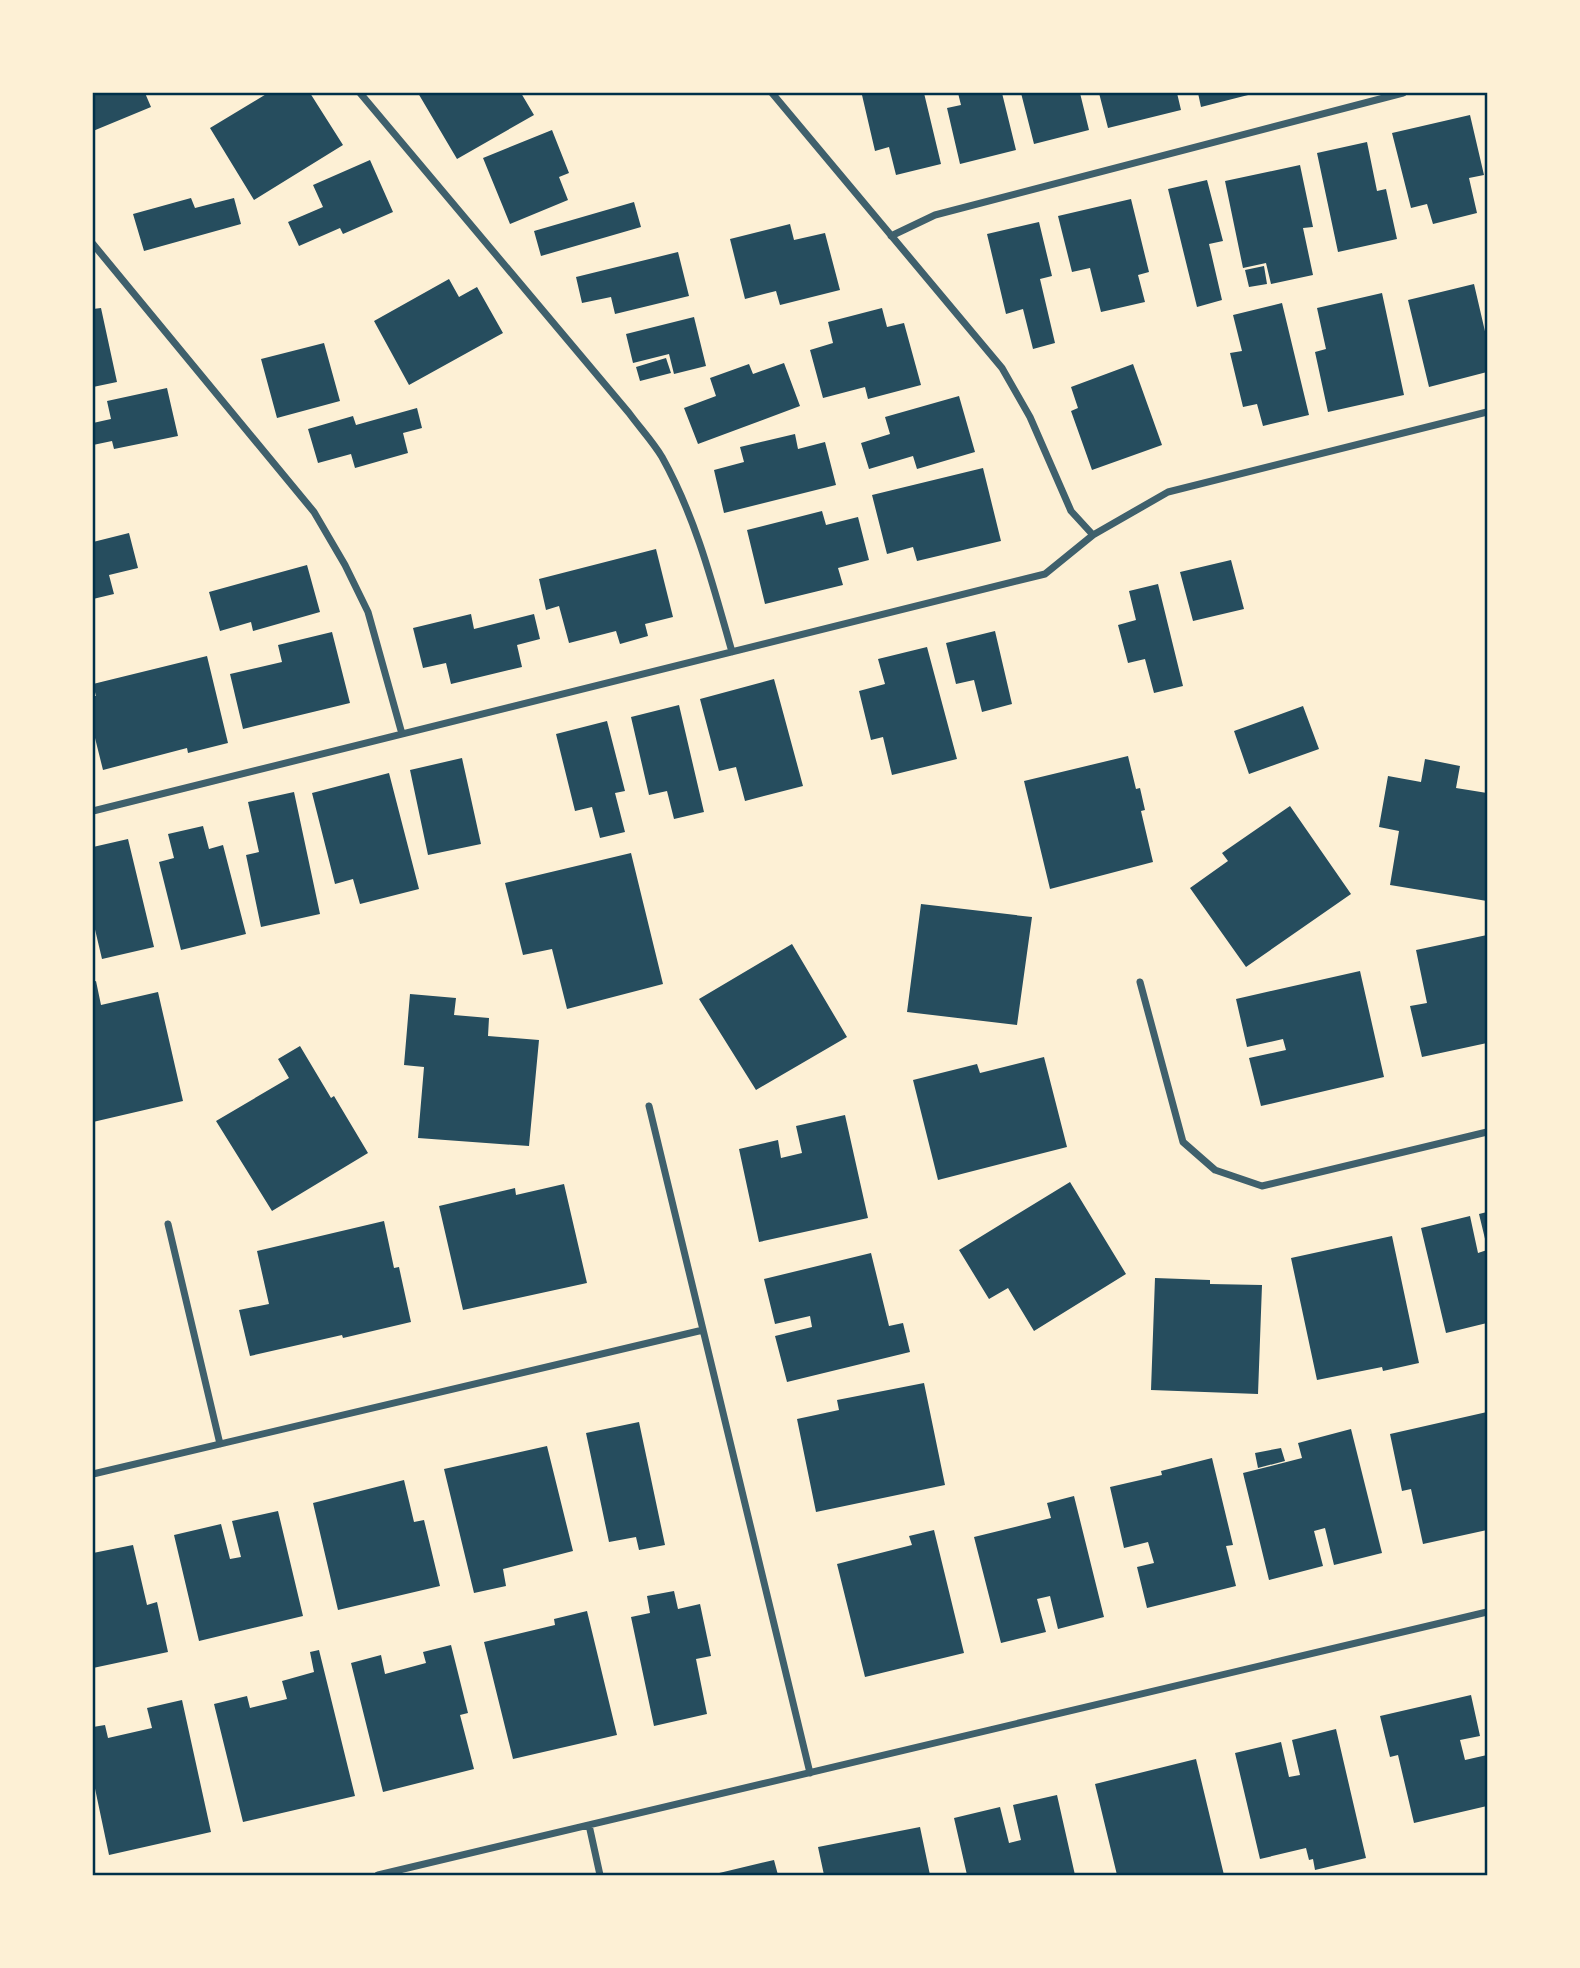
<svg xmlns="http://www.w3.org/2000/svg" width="1580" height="1968" viewBox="0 0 1580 1968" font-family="Ubuntu,sans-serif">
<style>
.building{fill:#264d5e}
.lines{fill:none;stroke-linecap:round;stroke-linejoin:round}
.minor{stroke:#3f606c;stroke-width:7}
.neatline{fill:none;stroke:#003049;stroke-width:2.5}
</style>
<rect width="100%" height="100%" fill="#fdf0d5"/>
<!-- building -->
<path class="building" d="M93,93h52l6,14 -58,24z
M268,93h42l33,52 -89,55 -44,-72z
M418,93h103l13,22 -77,44z
M870,93h54l17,71 -45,11 -7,-28 -14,4 -13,-56z
M958,93h44l14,57 -56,14 -13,-56 14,-3z
M1021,93h59l9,37 -55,14z
M1099,93h78l4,17 -73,18z
M1198,93h54v1l-51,13z
M1470,115l14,60 -15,3 8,35 -44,11 -6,-20 -16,4 -19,-75z
M552,130l17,43 -10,4 9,23 -58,24 -27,-66z
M1367,142l10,49 9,-2 11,50 -59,13 -21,-99z
M370,160l23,52 -50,22 -3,-6 -41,18 -11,-24 35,-15 -10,-22z
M1300,165l13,62 -10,1 10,47 -42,9 -5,-21 -23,5 -18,-87z
M1207,180l16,61 -14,3 13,56 -25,7 -29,-118z
M191,198l4,10 39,-10 7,26 -97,27 -11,-37z
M1131,199l18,73 -11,3 7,27 -44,10 -11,-44 -18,4 -14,-56z
M634,202l7,25 -100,29 -7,-25z
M1039,222l13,54 -12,3 15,64 -22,6 -10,-40 -17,5 -19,-80z
M790,224l4,16 31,-7 15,57 -60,15 -4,-14 -31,8 -15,-60z
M678,252l11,44 -74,18 -4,-17 -29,6 -6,-26z
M1264,266l3,18 -18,3 -4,-17z
M449,279l10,18 18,-10 26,46 -94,52 -35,-64z
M1474,284l13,56v32l-58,15 -21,-87z
M1382,293l22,102 -76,17 -13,-60 11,-3 -9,-41z
M1282,303l27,112 -46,11 -6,-22 -14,3 -13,-54 12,-2 -9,-36z
M101,308l16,74 -24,5v-78z
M882,308l5,19 17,-4 17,62 -53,14 -3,-12 -42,11 -13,-48 23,-7 -5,-21z
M694,317l12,49 -32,8 -5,-20 -36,9 -7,-29z
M324,343l16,58 -63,17 -16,-59z
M666,358l5,15 -31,8 -4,-14z
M784,363l16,43 -102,38 -14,-36 32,-12 -6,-18 39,-14 4,10z
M1133,364l29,81 -70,25 -21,-59 7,-3 -7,-21z
M167,388l11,48 -64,13 -2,-8 -19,4v-22l18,-4 -4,-18z
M959,396l16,56 -58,17 -4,-13 -44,13 -8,-26 29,-9 -5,-17z
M417,408l5,20 -19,5 5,20 -53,15 -4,-14 -33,9 -10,-34 45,-13 3,9z
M795,434l3,15 27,-7 11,43 -112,28 -10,-43 30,-8 -4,-15z
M983,468l18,73 -84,20 -4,-14 -26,7 -15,-59z
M822,511l4,14 32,-8 11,43 -31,8 5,17 -78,19 -18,-74z
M129,533l9,35 -29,7 5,19 -21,5v-57z
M656,549l17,68 -28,7 3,12 -28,8 -4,-13 -47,12 -10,-37 -13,4 -7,-31z
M1231,560l13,49 -51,12 -13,-49z
M307,565l13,47 -67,19 -2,-9 -31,9 -11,-39z
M1158,584l25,102 -29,7 -9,-34 -17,4 -10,-38 18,-5 -7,-29z
M471,614l3,15 60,-15 6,25 -23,6 5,22 -71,17 -5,-21 -23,5 -10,-40z
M995,631l17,73 -30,8 -8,-32 -18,4 -10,-41z
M332,632l18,71 -107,26 -13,-55 52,-12 -4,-17z
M927,647l30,112 -65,16 -9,-38 -12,3 -12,-49 26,-7 -7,-25z
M207,656l21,87 -40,10 -1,-5 -84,22 -10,-40v-34h3l-3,-12z
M774,679l29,107 -58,15 -9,-34 -17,4 -19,-72z
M679,705l25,107 -30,7 -7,-28 -18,4 -18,-78z
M1303,706l16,43 -70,25 -15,-43z
M607,721l18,70 -10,2 10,39 -25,6 -8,-31 -17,4 -19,-77z
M1128,756l8,33 4,-1 5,22 -4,1 12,51 -103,27 -26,-108z
M462,758l19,86 -53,11 -18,-85z
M1425,759l35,7 -4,22 31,5v108l-97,-16 9,-54 -20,-4 9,-51 33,6z
M389,773l30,116 -59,15 -7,-25 -18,5 -23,-91z
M294,792l26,122 -59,13 -15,-72 13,-3 -11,-50z
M1290,806l61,88 -105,73 -56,-79 38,-27 -6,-8z
M203,826l6,23 14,-4 23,89 -65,16 -22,-88 15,-4 -6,-24z
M128,839l26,108 -52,12 -9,-38v-74z
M631,853l32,131 -96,25 -15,-60 -29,6 -18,-72z
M921,904l111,13 -15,108 -110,-13z
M1487,935v108l-65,14 -12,-51 17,-3 -11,-53z
M792,944l55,93 -91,53 -57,-91z
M1360,971l24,106 -123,29 -12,-48 37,-8 -3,-11 -36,8 -11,-48z
M96,981l5,24 57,-13 25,109 -90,21v-140z
M410,994l46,4 -2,17 35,3 -1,18 51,4 -10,106 -111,-8 6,-71 -20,-2z
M300,1046l31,52 3,-2 34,57 -96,58 -56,-90 73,-43 -11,-19z
M1044,1057l23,90 -129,33 -25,-100 64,-16 3,9z
M845,1115l23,103 -109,24 -20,-93 39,-9 3,18 21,-5 -6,-27z
M1070,1182l56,92 -92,57 -26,-43 -19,11 -30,-49z
M564,1184l23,99 -124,27 -24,-104 76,-18 1,7z
M1487,1212v31h-1l-7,-29z
M1470,1216l8,37 9,-3v73l-41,10 -25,-105z
M384,1221l10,47 5,-1 12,55 -68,16 -1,-3 -92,21 -11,-46 30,-6 -12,-53z
M1392,1236l27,127 -36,8 -1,-4 -65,13 -26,-122z
M871,1253l18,73 14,-3 7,29 -123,30 -12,-46 37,-9 -2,-11 -35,8 -11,-45z
M1155,1278l55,2v4l52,1 -4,109 -107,-4z
M924,1383l21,102 -129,27 -19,-93 42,-9 -2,-10z
M1487,1412v118l-64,14 -12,-55 -9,2 -12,-57z
M639,1422l26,123 -26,5 -3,-13 -27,5 -23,-109z
M1351,1429l31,124 -48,12 -9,-37 -11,3 9,35 -54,14 -26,-107 59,-15 -4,-15z
M547,1446l26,105 -70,18 3,17 -32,7 -30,-124z
M1281,1448l4,13 -27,7 -3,-15z
M1212,1458l21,87 -7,1 10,40 -89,22 -10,-41 17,-4 -6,-21 -24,6 -14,-61 52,-12 -1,-4z
M404,1480l10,42 10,-2 16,66 -102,24 -25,-107z
M1074,1496l30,121 -46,12 -8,-33 -13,3 9,33 -45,11 -27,-106 77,-19 -4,-15z
M278,1511l25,105 -104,25 -25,-106 47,-11 9,35 11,-2 -9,-36z
M934,1530l30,123 -99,24 -28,-113 75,-19 -3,-9z
M133,1545l14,60 10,-3 11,50 -75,16v-115z
M674,1591l4,18 22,-5 11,52 -15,3 11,55 -53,12 -23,-109 19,-4 -3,-17z
M587,1611l30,124 -104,24 -29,-117 71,-17 -1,-6z
M451,1645l17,68 -8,2 14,54 -91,23 -32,-129 30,-8 4,19 41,-11 -3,-11z
M319,1650l36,146 -112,26 -29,-118 33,-8 3,12 37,-9 -5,-18 32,-9 -4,-20z
M1471,1695l9,41 -20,4 5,20 22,-5v51l-73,17 -16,-68 -8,2 -10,-41z
M182,1700l29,132 -102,23 -16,-76v-52l12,-2 3,13 44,-10 -5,-20z
M1336,1729l30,129 -51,12 -2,-11 -4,1 -3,-12 -46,11 -25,-106 46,-11 8,35 11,-2 -8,-35z
M1196,1759l28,116h-107l-22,-91z
M1057,1795l18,80h-108l-13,-57 46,-11 9,36 12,-3 -8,-35z
M920,1827l10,48h-106l-6,-28z
M774,1860l4,15h-63v-1z"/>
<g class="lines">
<!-- minor -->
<path class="minor" d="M360,93l269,320c11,15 24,29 33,44 34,61 51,128 70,195
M772,93l230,275 28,49 41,94 22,24
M891,236l44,-21 468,-122
M93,244l221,268 31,53 23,47 34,122
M93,811l952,-237 48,-39 75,-43 319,-80
M1140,982l43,160 32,28 47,16 225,-54
M649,1106l161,667
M168,1224l52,220
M93,1474l610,-144
M589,1825l11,50
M378,1875l1109,-263"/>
</g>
<!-- border -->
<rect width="1580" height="1968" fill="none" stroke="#fdf0d5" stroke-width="189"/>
<rect x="94" y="94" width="1392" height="1780" class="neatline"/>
</svg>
